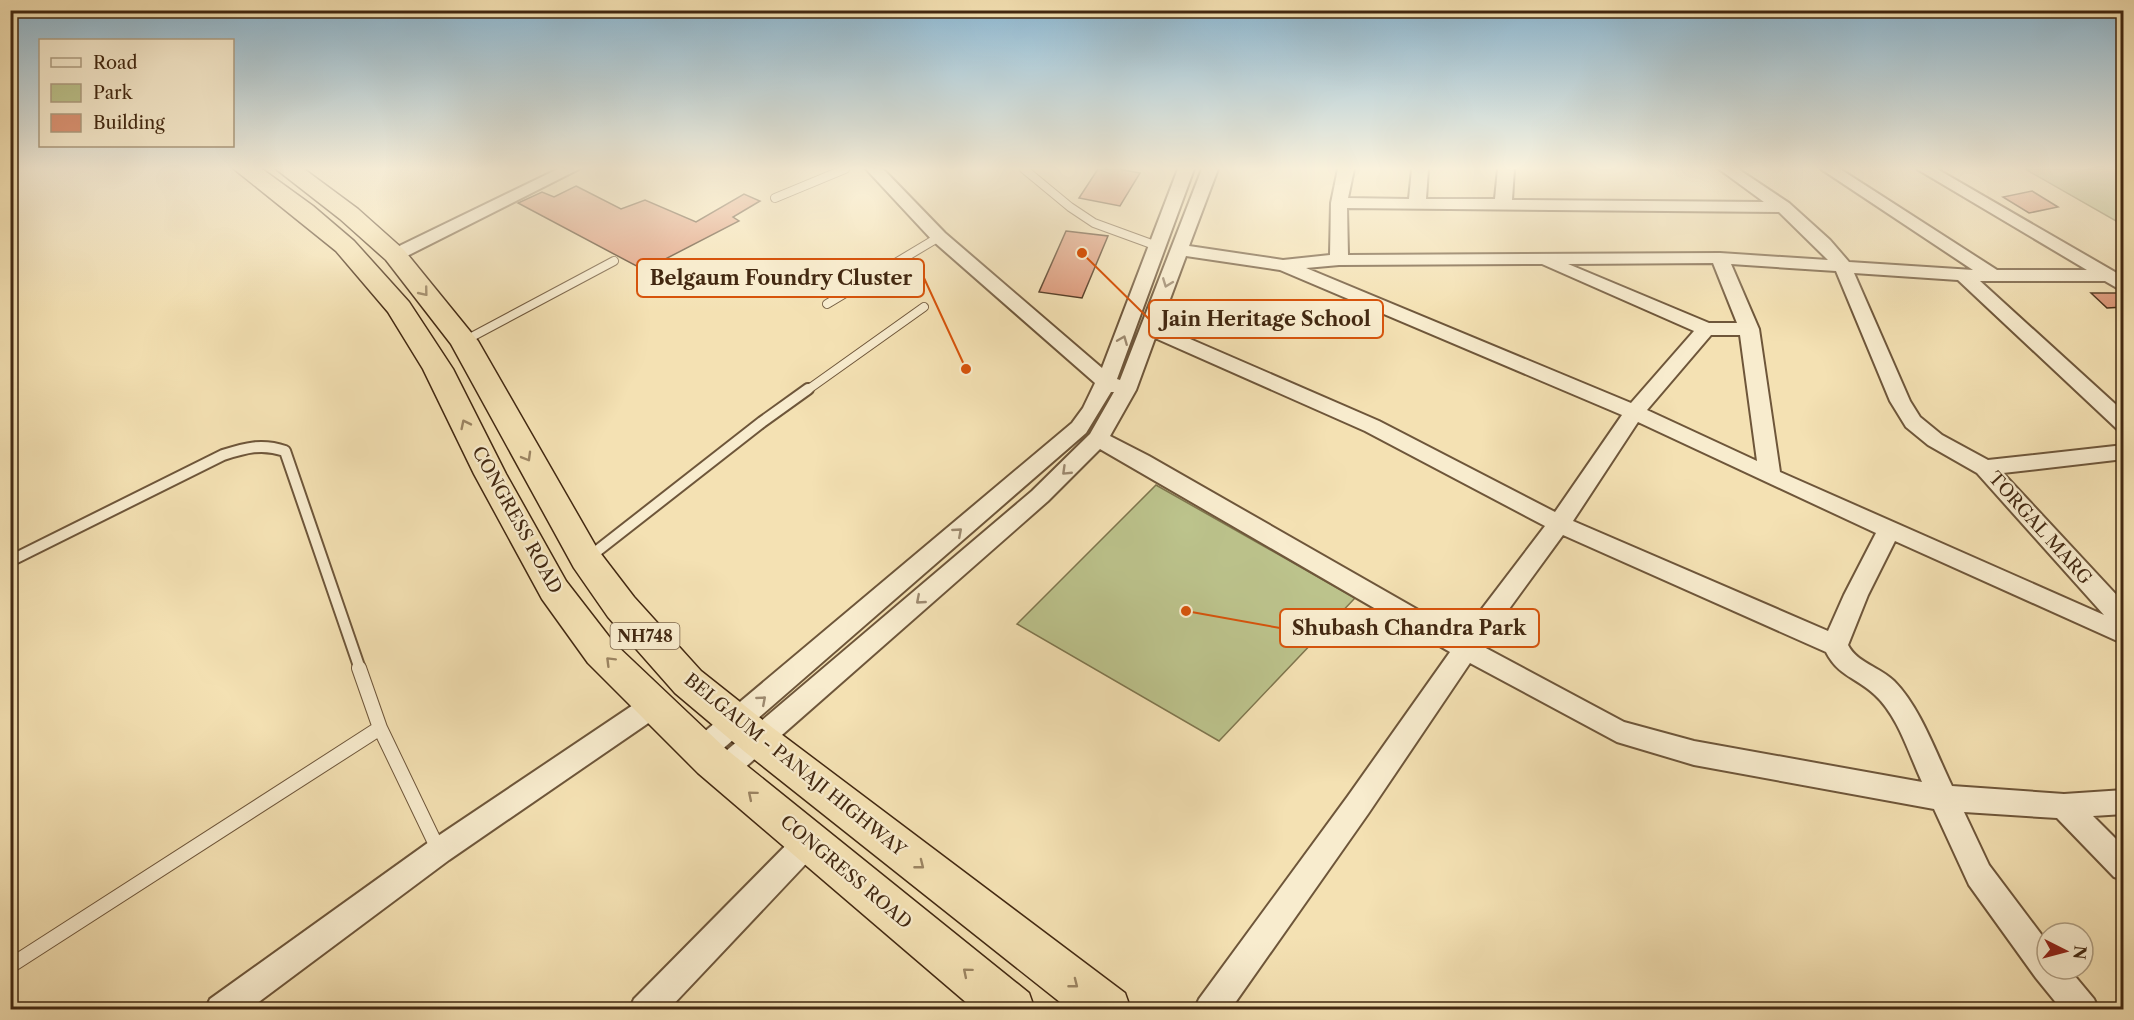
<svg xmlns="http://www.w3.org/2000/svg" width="2134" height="1020" viewBox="0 0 2134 1020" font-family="'Libre Caslon Text',serif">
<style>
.green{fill:#bcc38c;stroke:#7f764e;stroke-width:1.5}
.building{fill:#dd9576;stroke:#422811;stroke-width:1.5}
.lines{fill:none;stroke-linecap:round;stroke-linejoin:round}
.lane-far2-casing{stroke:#6e563a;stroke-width:10}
.lane-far1-casing{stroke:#6e563a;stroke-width:14}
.lane-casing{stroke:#6e563a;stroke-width:16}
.street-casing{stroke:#6e563a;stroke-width:4}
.highway-casing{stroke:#422811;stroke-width:3}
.lane-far2{stroke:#f8ecce;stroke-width:8}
.lane-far1{stroke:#f8ecce;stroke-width:10}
.lane{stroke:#f8ecce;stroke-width:14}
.street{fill:#f8ecce;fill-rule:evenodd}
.highway{fill:#f4e1b3;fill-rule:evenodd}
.oneway{stroke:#9d8a70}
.oneway2{stroke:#9b8462}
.labels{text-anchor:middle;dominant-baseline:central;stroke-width:4.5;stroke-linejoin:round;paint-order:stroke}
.shield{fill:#f8ecce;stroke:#79634a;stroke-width:1.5}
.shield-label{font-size:16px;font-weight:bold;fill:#422811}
.street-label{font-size:18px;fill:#422811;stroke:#f8ecce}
.leader{fill:none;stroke:#d7540c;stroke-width:2}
.callout-dot{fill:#d7540c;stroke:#f8ecce;stroke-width:2}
.callout{fill:#f8ecce;stroke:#d7540c;stroke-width:2}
.callout-label{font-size:20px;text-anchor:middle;font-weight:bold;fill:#422811}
</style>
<rect width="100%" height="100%" fill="#f4e1b3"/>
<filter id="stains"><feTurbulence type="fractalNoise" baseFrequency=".00333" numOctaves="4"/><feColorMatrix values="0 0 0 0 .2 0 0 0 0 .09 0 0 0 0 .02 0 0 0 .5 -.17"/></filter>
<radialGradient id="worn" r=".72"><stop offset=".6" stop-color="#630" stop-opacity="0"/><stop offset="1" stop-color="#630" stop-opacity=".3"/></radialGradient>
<!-- green -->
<path class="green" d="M2025,169h98v56z
M1156,485l199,113 -136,143 -202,-117z"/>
<!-- building -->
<path class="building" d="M1098,169h20l22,4 -20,33 -41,-8z
M576,186l45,23 24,-9 51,22 48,-28 16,7 -27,16 6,4 -95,49 -126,-67 24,-11 12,5z
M2032,191l26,16 -29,6 -26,-16z
M1066,231l42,5 -26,62 -43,-6z
M2091,293h28l5,4v10l-17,1z"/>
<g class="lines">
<!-- lane-far2 casing -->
<g class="lane-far2-casing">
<path id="lane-far2" d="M1024,169l46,38 24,16 63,23
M775,198l70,-29
M827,304l112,-67
M464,341l150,-80
M806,391l118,-84"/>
</g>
<!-- lane-far1 casing -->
<g class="lane-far1-casing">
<path id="lane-far1" d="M588,558l174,-136 46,-33
M10,561l213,-106c22,-7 39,-12 62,-4l75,218"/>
</g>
<!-- lane casing -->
<g class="lane-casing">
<path id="lane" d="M359,668l21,60 59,123
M10,966l370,-238"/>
</g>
<!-- street casing -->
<g class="street-casing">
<path id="street" d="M558,169h21l-178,90h-12l-3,-4 3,-4z
M866,169h17l62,64 157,135 76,-199h16l-77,210 3,1 82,-211h16l-29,77 94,14 47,-5 1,-52 7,-34h16l-6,29 61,1 3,-30h16l-2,30h69l3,-30h16l-2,31 252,2 -45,-33h19l51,34 41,37 19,22 124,8 -152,-101h19l157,101h90l-170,-101h20l178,103 9,6v14l-19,-11h-125l144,131v19l-7,-2 -159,-149 -104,-7 56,128 10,16 22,18 46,25 136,-15v14l-121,14 121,130v41l-229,-103 -27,54 -20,50c9,18 32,22 46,36 26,26 42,72 58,105l112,8 60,-4v24l-31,2 31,31v33l-10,-3 -57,-59 -93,-6 25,53 58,77v27h22l25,30 5,11h-37l-26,-32 -67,-93 -35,-76 -240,-44 -77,-23 -147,-79 -102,151 -138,196h-36l5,-11 149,-203 102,-144 -350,-203 -52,52 -315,277 -10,4 -10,-4 -4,-8 4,-8 319,-271 58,-57 24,-42h-3l-25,41 -375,326 -10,4 -10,-4 -4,-8 4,-8 381,-320 11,-15 12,-25 -162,-142zM1347,208l432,4 49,48 -108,-7 -372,2zM1186,256l94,14 342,145 -67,97 -176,-91 -219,-95zM1713,263l24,60h-28l-141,-59zM1542,264l152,67 -63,72 -325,-135 33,-3zM1731,264l105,7 54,130 16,26 22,18 49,28 127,142 -324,-143 -21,-143zM1711,335h29l17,126 -110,-51zM1155,338l210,93 180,95 -83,109 -313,-179 -39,-20 26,-46zM1638,422l238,111 -32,62 -16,36 -255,-110zM1563,535l263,117c13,25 30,25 49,43 23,21 34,59 47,87l-228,-41 -70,-19 -142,-76z
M654,694l9,3 4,8 -4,8 -214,147 -201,150h-43l5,-11 219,-157 216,-145z
M809,828l10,4 4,9 -4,9 -151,160h-39l5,-11 165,-167z"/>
</g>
<!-- highway casing -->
<g class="highway-casing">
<path id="highway" d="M234,169h28l51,37 41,35 55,61 44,67 53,105 60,107 48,62 112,106 303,244 6,17h-60l-277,-237 -110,-110 -46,-64 -68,-125 -51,-105 -35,-57 -52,-61z
M276,169h28l54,40 46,41 74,91 120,209 36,47 67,74 72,57 352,265 6,17h-61l-325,-258 -70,-59 -67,-76 -34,-49 -123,-224 -65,-84 -46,-41z"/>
</g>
<!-- lane-far2 -->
<use href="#lane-far2" class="lane-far2"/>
<!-- lane-far1 -->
<use href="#lane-far1" class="lane-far1"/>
<!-- lane -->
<use href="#lane" class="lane"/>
<!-- street -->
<use href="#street" class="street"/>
<!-- highway -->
<use href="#highway" class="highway"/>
</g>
<!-- one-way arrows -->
<defs><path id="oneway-chevron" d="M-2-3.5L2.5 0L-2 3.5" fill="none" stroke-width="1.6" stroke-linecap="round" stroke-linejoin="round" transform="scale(1.5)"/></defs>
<g class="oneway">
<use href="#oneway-chevron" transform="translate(1167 283) rotate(111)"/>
<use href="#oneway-chevron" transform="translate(1123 340) rotate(-68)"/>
<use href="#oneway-chevron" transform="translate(1066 471) rotate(136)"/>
<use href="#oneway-chevron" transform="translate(958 532) rotate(-41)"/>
<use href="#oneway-chevron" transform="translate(920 600) rotate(139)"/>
<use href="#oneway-chevron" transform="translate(762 700) rotate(-41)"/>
</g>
<g class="oneway2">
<use href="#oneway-chevron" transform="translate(424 292) rotate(51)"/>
<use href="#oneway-chevron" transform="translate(465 424) rotate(-116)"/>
<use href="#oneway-chevron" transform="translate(527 457) rotate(60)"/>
<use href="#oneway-chevron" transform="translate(610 661) rotate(-135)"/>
<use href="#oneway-chevron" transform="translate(752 795) rotate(-140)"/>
<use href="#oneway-chevron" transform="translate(920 865) rotate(38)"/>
<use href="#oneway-chevron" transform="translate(967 972) rotate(-140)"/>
<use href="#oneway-chevron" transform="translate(1074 984) rotate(38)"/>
</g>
<!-- sky -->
<linearGradient id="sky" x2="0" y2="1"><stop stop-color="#8ab7d3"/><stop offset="0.54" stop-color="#faf2dd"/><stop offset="1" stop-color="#faf2dd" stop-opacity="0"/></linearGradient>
<rect width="2134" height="312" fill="url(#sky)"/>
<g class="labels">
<!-- shield labels -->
<rect class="shield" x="610.5" y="623" width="69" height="26" rx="4.5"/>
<g class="shield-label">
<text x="645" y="636">NH748</text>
</g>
<!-- street labels -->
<g class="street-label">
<text transform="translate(517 520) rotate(61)">CONGRESS ROAD</text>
<text transform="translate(2040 528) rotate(48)">TORGAL MARG</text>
<text transform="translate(795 765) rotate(39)">BELGAUM - PANAJI HIGHWAY</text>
<text transform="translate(846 872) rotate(40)">CONGRESS ROAD</text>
</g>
</g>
<!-- callouts -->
<path class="leader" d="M966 369L924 278M1082 253L1149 319M1186 611L1280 628"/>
<g class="callout-dot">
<circle cx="966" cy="369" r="6"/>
<circle cx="1082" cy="253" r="6"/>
<circle cx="1186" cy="611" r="6"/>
</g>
<g class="callout">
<rect x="637" y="259" width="287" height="38" rx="6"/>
<rect x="1149" y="300" width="234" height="38" rx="6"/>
<rect x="1280" y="609" width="259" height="38" rx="6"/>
</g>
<g class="callout-label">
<text x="781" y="285">Belgaum Foundry Cluster</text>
<text x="1266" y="326">Jain Heritage School</text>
<text x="1409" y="635">Shubash Chandra Park</text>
</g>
<!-- margin -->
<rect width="2134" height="1020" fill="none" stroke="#f4e1b3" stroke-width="36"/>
<rect x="12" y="12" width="2110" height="996" fill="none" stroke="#422811" stroke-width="3"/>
<rect x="18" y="18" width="2098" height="984" fill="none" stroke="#422811" stroke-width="1.5"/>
<!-- legend -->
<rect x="39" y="39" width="195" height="108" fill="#f8ecce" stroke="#af9e82" stroke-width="1.5"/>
<rect x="51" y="58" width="30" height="9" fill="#f8ecce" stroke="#af9e82" stroke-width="1.5"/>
<text x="93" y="69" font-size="18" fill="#422811">Road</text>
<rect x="51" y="84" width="30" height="18" fill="#bcc38c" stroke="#af9e82" stroke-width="1.5"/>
<text x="93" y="99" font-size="18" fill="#422811">Park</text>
<rect x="51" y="114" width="30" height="18" fill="#dd9576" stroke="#af9e82" stroke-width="1.5"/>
<text x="93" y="129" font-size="18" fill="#422811">Building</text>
<!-- north arrow -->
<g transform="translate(2065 951) rotate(96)"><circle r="28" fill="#f8ecce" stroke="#af9e82" stroke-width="1.5"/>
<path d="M0-4.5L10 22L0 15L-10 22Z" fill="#8f2418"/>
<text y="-9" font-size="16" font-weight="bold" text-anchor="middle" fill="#422811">N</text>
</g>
<rect width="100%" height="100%" filter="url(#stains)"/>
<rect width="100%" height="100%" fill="url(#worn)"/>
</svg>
